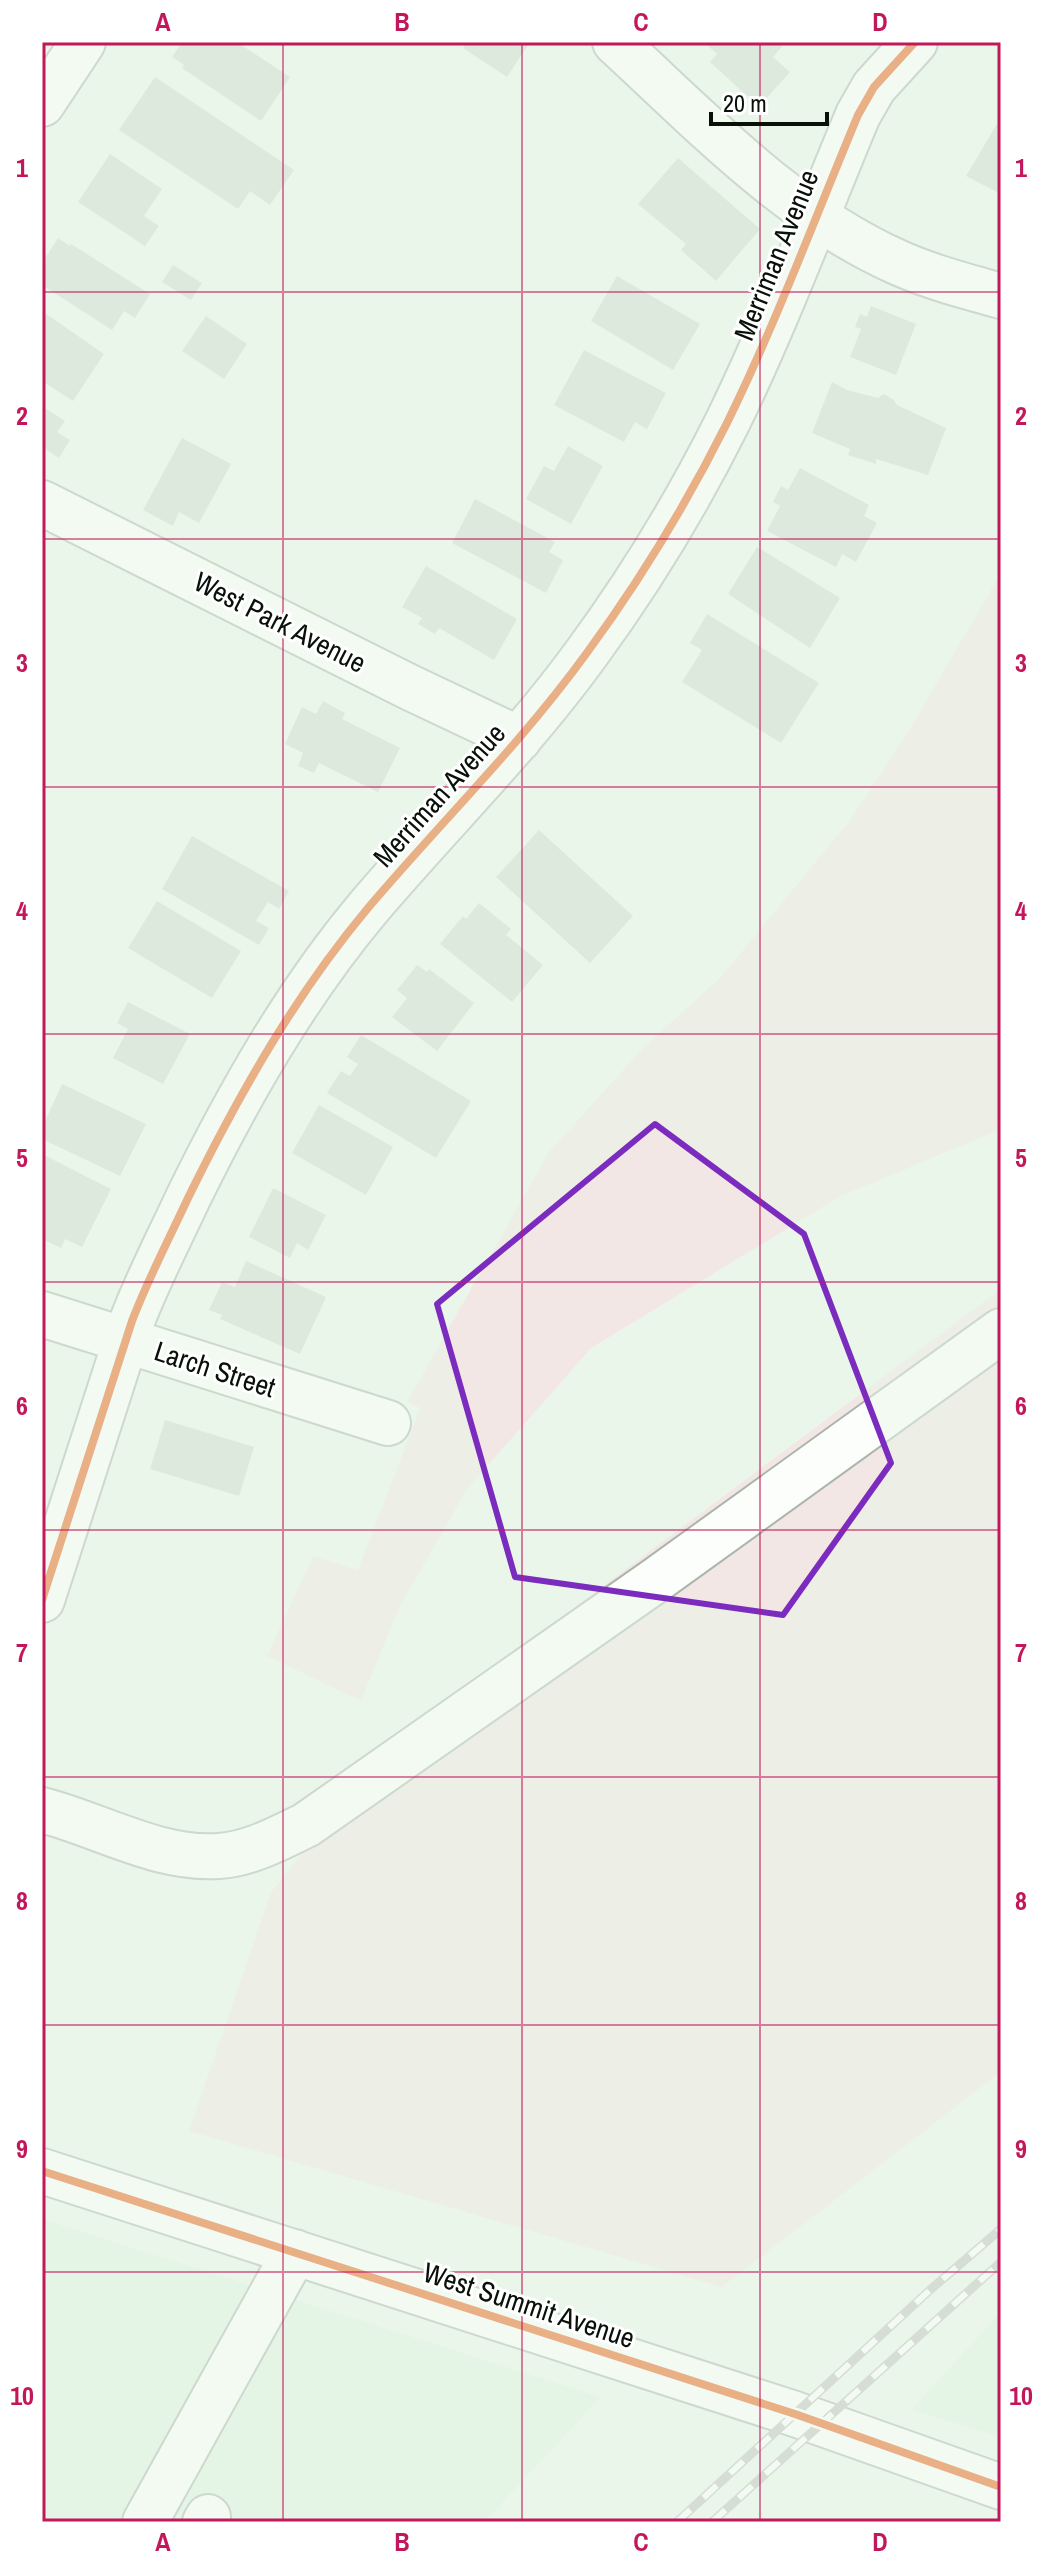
<svg xmlns="http://www.w3.org/2000/svg" width="1043" height="2564" viewBox="0 0 1043 2564" font-family="'Archivo Narrow',sans-serif">
<style>
.built{fill:#dff4df}
.green{fill:#f2e7e4}
.building{fill:#d0dad0}
.lines{fill:none;stroke-linecap:round;stroke-linejoin:round}
.minor-casing{stroke:#abb5ab;stroke-width:48}
.minor{stroke:#fcfefc;stroke-width:44}
.rail-casing{stroke:#bcbfbc;stroke-width:9}
.rail{stroke:#fff;stroke-width:6;stroke-dasharray:18;stroke-linecap:butt}
.cycleway-casing{stroke:#fff;stroke-width:13}
.cycleway{stroke:#e8590c;stroke-width:8}
.marked{fill:none;stroke:#7b2cbf;stroke-width:6;stroke-linejoin:round}
.grid{fill:none;stroke:#c2185b;stroke-width:2;stroke-opacity:0.55}
.labels{text-anchor:middle;dominant-baseline:central;stroke-width:6;stroke-linejoin:round;paint-order:stroke}
.street-label{font-size:28px;fill:#091009;stroke:#fff}
.neatline{fill:none;stroke:#c2185b;stroke-width:3}
.grid-label{font-size:26px;text-anchor:middle;font-weight:bold;fill:#c2185b}
</style>
<rect width="100%" height="100%" fill="#e9f6e9"/>
<!-- built -->
<path class="built" d="M42,2219l559,178 -117,125h-442z
M1001,2312v125l-90,-27z"/>
<!-- green -->
<path class="green" d="M1001,573v556l-162,68 -248,151 -124,141 -69,121 -37,91 -94,-45 46,-100 45,14 62,-162 -13,-6 142,-250 95,-105 77,-70 129,-157 58,-88z
M1001,1289v783l-279,215 -533,-156 82,-239 114,-143z"/>
<!-- building -->
<path class="building" d="M182,42h55l53,35 -29,44 -79,-53 2,-3 -12,-8z
M467,42h63l-23,35 -44,-29z
M712,42h74l-13,15 17,15 -31,35 -49,-45 7,-8 -9,-8z
M155,77l139,93 -24,35 -20,-14 -12,18 -119,-79z
M1001,117v77l-35,-18z
M110,154l52,35 -18,27 15,10 -14,20 -67,-44z
M678,158l82,71 -44,52 -35,-31 5,-6 -48,-40z
M58,238l12,8 1,-2 79,50 -15,24 -11,-7 -12,19 -70,-45v-22z
M173,265l29,18 -11,17 -29,-18z
M617,276l83,48 -27,46 -82,-49z
M871,306l45,18 -20,51 -46,-18 11,-28 -6,-2 5,-13 7,3z
M42,311l62,43 -31,47 -31,-20z
M206,316l41,28 -23,35 -42,-28z
M584,350l82,43 -19,36 -12,-7 -11,20 -70,-37z
M832,382l15,8 31,8 6,-4 10,6 3,5 49,23 -18,47 -52,-16v5l-28,-9 2,-6 -38,-16z
M42,406l23,15 -8,11 13,8 -11,18 -17,-11z
M182,438l49,26 -32,59 -20,-11 -6,14 -30,-16z
M568,446l35,20 -32,58 -45,-25 18,-33 10,5z
M800,468l69,37 -5,11 13,7 -21,39 -14,-8 -6,13 -69,-36 13,-25 -7,-4 8,-16 7,4z
M475,499l80,43 -6,10 14,8 -17,33 -94,-50z
M757,547l83,51 -30,50 -82,-54z
M426,566l91,53 -23,41 -55,-32 -4,6 -17,-10 4,-6 -20,-11z
M707,614l112,69 -38,60 -99,-61 20,-32 -12,-7z
M323,701l22,12 -3,6 58,29 -22,44 -59,-29 -5,10 -16,-7 5,-13 -18,-9 17,-37 14,7z
M539,830l94,86 -43,47 -94,-86z
M192,836l97,55 -10,18 -11,-7 -12,19 13,7 -10,17 -97,-56z
M157,901l84,50 -29,47 -84,-50z
M479,903l32,26 -5,6 37,30 -31,37 -72,-58 23,-28 3,3z
M417,965l10,7 2,-3 45,34 -37,48 -45,-34 15,-19 -10,-8z
M128,1002l62,32 -27,50 -50,-26 15,-29 -11,-6z
M361,1035l110,66 -35,57 -109,-65 14,-22 9,5 8,-12 -11,-7z
M62,1084l84,40 -26,52 -78,-37v-11z
M319,1105l74,42 -27,48 -74,-42z
M42,1154l69,35 -29,58 -17,-8 -4,9 -19,-9z
M273,1188l53,27 -18,35 -11,-7 -7,15 -41,-21z
M246,1261l80,36 -26,57 -80,-35 2,-4 -13,-5 13,-28 13,5z
M165,1420l89,27 -15,49 -89,-27z"/>
<g class="lines">
<!-- minor casing -->
<g class="minor-casing">
<path id="minor" d="M615,42c88,81 171,170 282,220 33,15 69,24 104,34
M42,104l41,-62
M42,503l367,184 110,52
M42,1314l346,109
M42,1600l90,-279c16,-42 37,-82 56,-123 50,-102 107,-203 180,-290 72,-85 152,-163 218,-254 53,-72 101,-151 141,-231 49,-100 88,-205 131,-308l16,-28 41,-45
M42,1810c58,15 116,50 177,46 31,-2 60,-18 87,-31l350,-245 345,-249
M42,2171l753,243 206,73
M145,2522l150,-270
M205,2522l3,-5"/>
</g>
<!-- minor -->
<use href="#minor" class="minor"/>
<!-- rail casing -->
<g class="rail-casing">
<path id="rail" d="M677,2522l253,-232 71,-61
M712,2522l289,-260"/>
</g>
<!-- rail -->
<use href="#rail" class="rail"/>
<!-- cycleway casing -->
<g class="cycleway-casing">
<path id="cycleway" d="M42,1600l90,-279c16,-42 37,-82 56,-123 50,-102 107,-203 180,-290 72,-85 152,-163 218,-254 53,-72 101,-151 141,-231 49,-100 88,-205 131,-308l16,-28 41,-45
M42,2171l753,243 206,73"/>
</g>
<!-- cycleway -->
<use href="#cycleway" class="cycleway"/>
</g>
<!-- marked area -->
<path d="M0 0H1043V2564H0ZM655,1124l149,110 87,229 -108,152 -268,-38 -78,-273z" fill="#e9f6e9" fill-opacity=".55" fill-rule="evenodd"/>
<path class="marked" d="M655,1124l149,110 87,229 -108,152 -268,-38 -78,-273z"/>
<!-- grid -->
<path class="grid" d="M283,42v2480M522,42v2480M760,42v2480M42,292h959M42,539h959M42,787h959M42,1034h959M42,1282h959M42,1530h959M42,1777h959M42,2025h959M42,2272h959"/>
<g class="labels">
<!-- street labels -->
<g class="street-label">
<text transform="translate(776 255) rotate(-68)">Merriman Avenue</text>
<text transform="translate(280 622) rotate(27)">West Park Avenue</text>
<text transform="translate(439 795) rotate(-48)">Merriman Avenue</text>
<text transform="translate(215 1369) rotate(18)">Larch Street</text>
<text transform="translate(529 2305) rotate(18)">West Summit Avenue</text>
</g>
</g>
<!-- border -->
<rect width="1043" height="2564" fill="none" stroke="#ffffff" stroke-width="88"/>
<!-- scale -->
<path d="M711 112v12h116v-12" fill="none" stroke="#091009" stroke-width="4"/>
<text x="723" y="112" font-size="24" fill="#091009" stroke="#ffffff" stroke-width="6" paint-order="stroke">20 m</text>
<rect x="44" y="44" width="955" height="2476" class="neatline"/>
<g class="grid-label">
<text x="163" y="31">A</text>
<text x="402" y="31">B</text>
<text x="641" y="31">C</text>
<text x="880" y="31">D</text>
<text x="22" y="177">1</text>
<text x="1021" y="177">1</text>
<text x="22" y="425">2</text>
<text x="1021" y="425">2</text>
<text x="22" y="672">3</text>
<text x="1021" y="672">3</text>
<text x="22" y="920">4</text>
<text x="1021" y="920">4</text>
<text x="22" y="1167">5</text>
<text x="1021" y="1167">5</text>
<text x="22" y="1415">6</text>
<text x="1021" y="1415">6</text>
<text x="22" y="1662">7</text>
<text x="1021" y="1662">7</text>
<text x="22" y="1910">8</text>
<text x="1021" y="1910">8</text>
<text x="22" y="2158">9</text>
<text x="1021" y="2158">9</text>
<text x="22" y="2405">10</text>
<text x="1021" y="2405">10</text>
<text x="163" y="2551">A</text>
<text x="402" y="2551">B</text>
<text x="641" y="2551">C</text>
<text x="880" y="2551">D</text>
</g>
</svg>
